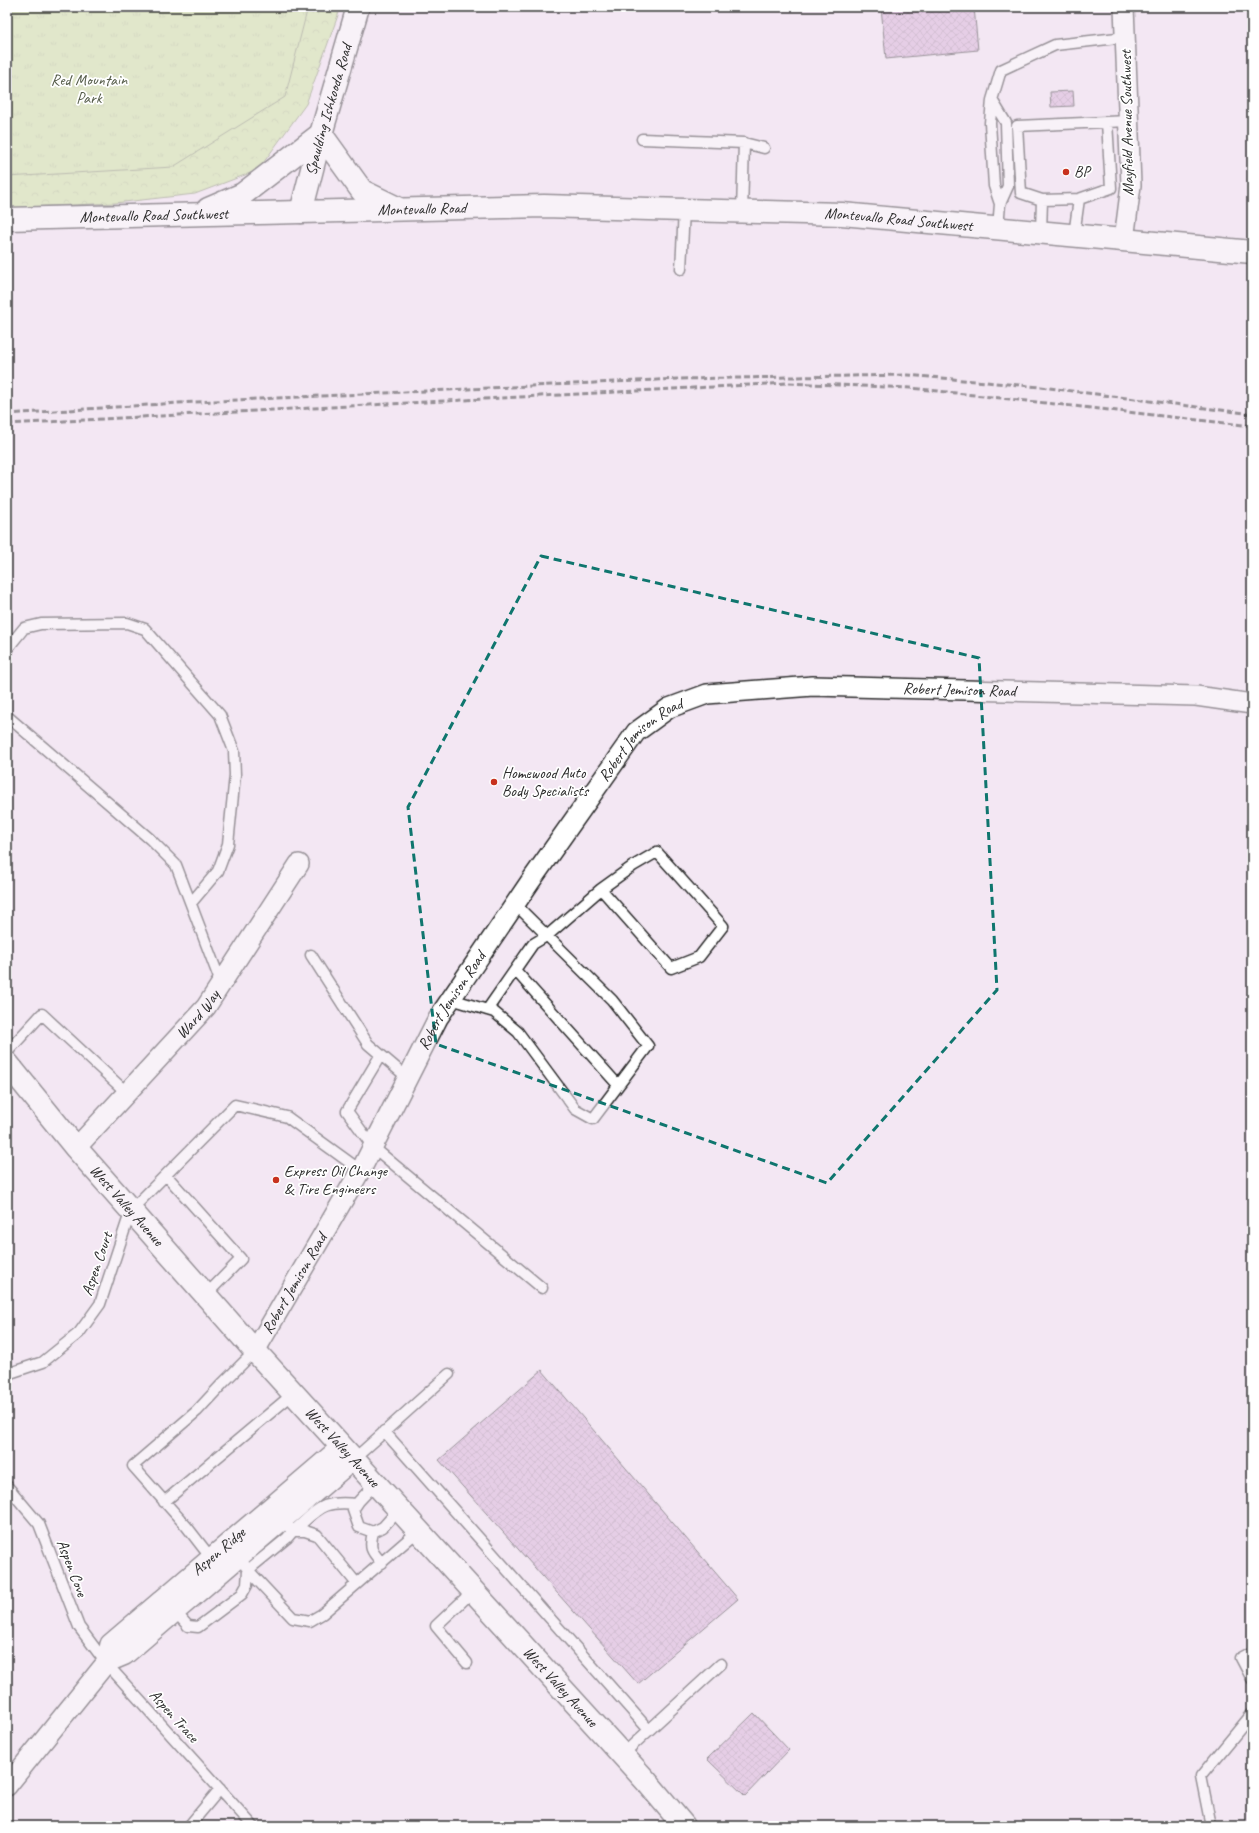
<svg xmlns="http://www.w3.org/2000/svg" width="1259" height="1833" viewBox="0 0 1259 1833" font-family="Caveat,sans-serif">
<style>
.forest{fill:url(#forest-crowns);stroke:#7c8864}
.park{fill:url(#park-tufts);stroke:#7c8864}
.building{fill:url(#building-cross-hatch);stroke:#2b2b2b}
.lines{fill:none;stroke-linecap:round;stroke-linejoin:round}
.lane-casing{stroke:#2b2b2b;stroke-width:13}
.street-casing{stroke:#2b2b2b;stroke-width:22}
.secondary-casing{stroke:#2b2b2b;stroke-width:25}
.lane{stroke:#fff;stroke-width:10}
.street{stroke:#fff;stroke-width:19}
.secondary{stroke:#fff;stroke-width:22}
.rail{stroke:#2b2b2b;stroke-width:3;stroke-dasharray:6 3;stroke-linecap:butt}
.marked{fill:none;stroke:#0f766e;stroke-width:3;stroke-dasharray:8 5;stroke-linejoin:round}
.poi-dot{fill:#c8321e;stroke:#fff;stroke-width:1.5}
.labels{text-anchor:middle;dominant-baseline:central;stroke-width:3.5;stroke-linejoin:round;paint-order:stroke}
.park-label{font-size:16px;fill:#535a47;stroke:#fff}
.street-label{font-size:16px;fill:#2b2b2b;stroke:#fff}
.poi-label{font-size:16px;fill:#2b2b2b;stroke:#fff;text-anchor:start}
</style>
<defs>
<pattern id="forest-crowns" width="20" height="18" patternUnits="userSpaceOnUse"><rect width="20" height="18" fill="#cce69c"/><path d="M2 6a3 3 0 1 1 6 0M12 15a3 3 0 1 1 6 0" fill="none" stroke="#afc587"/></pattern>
<pattern id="park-tufts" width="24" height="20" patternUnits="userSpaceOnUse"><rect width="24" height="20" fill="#cce69c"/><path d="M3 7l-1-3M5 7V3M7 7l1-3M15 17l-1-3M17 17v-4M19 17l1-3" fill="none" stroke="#afc587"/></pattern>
<pattern id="building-cross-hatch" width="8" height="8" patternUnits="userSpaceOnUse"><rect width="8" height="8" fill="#d6afd7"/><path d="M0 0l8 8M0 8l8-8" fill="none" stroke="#ae8faf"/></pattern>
</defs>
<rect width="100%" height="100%" fill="#f3e7f3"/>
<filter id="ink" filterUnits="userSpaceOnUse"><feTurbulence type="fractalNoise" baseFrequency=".025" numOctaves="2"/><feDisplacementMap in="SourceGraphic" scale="8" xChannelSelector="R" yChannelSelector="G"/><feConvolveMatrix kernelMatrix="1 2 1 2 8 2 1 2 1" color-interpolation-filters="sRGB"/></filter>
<g filter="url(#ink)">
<!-- forest -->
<path class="forest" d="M7,7h334l-35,97 -48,66 -63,24 -80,9 -108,5z"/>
<!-- park -->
<path class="park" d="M7,7h301l-23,90 -112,70 -166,10z"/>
<!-- building -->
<path class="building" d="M881,7h93l4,43 -92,9z
M1073,91l1,15 -23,1 -1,-15z
M542,1370l196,229 -100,85 -199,-224z
M754,1713l35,37 -44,46 -38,-37z"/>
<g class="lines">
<!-- lane casing -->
<g class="lane-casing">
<path id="lane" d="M992,100l14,23 2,63 -8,18
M642,139l102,4 20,5
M1042,200l37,-1 32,-11 -4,-66
M742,212l2,-69
M998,228l2,-24 -6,-18 -4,-63 2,-23 9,-30 54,-25 71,-8
M1041,232l1,-32 -21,-7 -4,-67 112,-5
M1074,235l5,-36
M681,269l3,-59
M7,649l17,-21 17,-4 86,-1 18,6 75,86 14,36 1,24 -7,69 -10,27 -27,32
M7,716l143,123 26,26 45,118
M311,955l57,89 40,34
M515,970l103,115
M451,999l43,13 24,20 57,77 18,10 55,-73 -36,-46 -97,-96
M487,1010l46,-66 15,-9 53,-46 70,79 28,-11 24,-31 -66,-74 -24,14 -32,23
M7,1052l35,-38 85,79
M380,1056l-33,55 26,36 169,141
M166,1175l75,84 -35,36
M7,1374l36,-12 36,-29 21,-29 31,-94 104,-105 52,12 73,53
M384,1431l265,299
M354,1459l95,-85
M376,1483l-17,18 -6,9 6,17 14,5 10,-5 16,-18
M7,1486l32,38 40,103 27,36 147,163
M164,1502l130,-109
M293,1531h12l12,4 40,49
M293,1531c26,-22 28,-31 64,-27
M373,1532c-4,16 -2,19 9,31
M211,1558l-24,-31 -54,-61 64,-55 26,-28 32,-32
M244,1564l4,6 39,-32 6,-7 -10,-9
M248,1570l45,48 17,3 12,-7 96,-83
M173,1609l15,17 10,1 44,-33 5,-9 1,-15
M1252,1652l-11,6 11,21
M467,1663l-31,-37 37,-35
M623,1754l98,-90
M189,1826l31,-37
M1211,1826l-10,-50 51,-62"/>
</g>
<!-- street casing -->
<g class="street-casing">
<g id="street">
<path d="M1124,240l7,-55 -7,-178"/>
<path id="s1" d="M76,1148l130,-141 93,-143"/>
<path id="s2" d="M255,1351l108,-185 75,-148 92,-136 106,-150 33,-24 38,-14 106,-8 383,10 56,8"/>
<path d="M106,1663l19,-8 229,-196"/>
<path id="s3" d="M7,1786l99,-123 4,-19 232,-198"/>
</g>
</g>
<!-- secondary casing -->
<g class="secondary-casing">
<g id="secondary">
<path d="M208,209l35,-15 78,-60 41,57 35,17"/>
<path id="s4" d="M301,212l20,-78 37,-127"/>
<path id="s5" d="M7,219l537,-13 140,4 158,4 410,38"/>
<path id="s6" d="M7,1063l69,85 179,203 392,431 37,44"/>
</g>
</g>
<!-- lane -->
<use href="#lane" class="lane"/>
<!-- street -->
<use href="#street" class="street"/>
<!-- secondary -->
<use href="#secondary" class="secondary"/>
<!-- rail -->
<path class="rail" d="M7,414l188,-12 483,-23 230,-4 133,12 211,27
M7,424l781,-41 123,5 341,38"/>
</g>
</g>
<!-- marked area -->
<path d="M0 0H1259V1833H0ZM541,556l438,102 18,332 -170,193 -391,-139 -28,-237z" fill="#f3e7f3" fill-opacity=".55" fill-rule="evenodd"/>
<path class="marked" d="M541,556l438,102 18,332 -170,193 -391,-139 -28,-237z"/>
<!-- markers -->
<g class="poi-dot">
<circle cx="1066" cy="172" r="4"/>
<circle cx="494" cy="782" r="4"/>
<circle cx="276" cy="1180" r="4"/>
</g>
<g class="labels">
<!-- park labels -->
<g class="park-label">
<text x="89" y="80">Red Mountain<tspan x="89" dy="18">Park</tspan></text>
</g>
<!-- street labels -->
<g class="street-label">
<text stroke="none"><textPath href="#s4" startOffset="106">Spaulding Ishkooda Road</textPath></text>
<text transform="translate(1127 123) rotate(-91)">Mayfield Avenue Southwest</text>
<text stroke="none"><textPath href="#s5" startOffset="415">Montevallo Road</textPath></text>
<text stroke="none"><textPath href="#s5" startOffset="147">Montevallo Road Southwest</textPath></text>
<text stroke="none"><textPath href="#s5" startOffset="892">Montevallo Road Southwest</textPath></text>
<text stroke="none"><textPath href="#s2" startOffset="1062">Robert Jemison Road</textPath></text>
<text stroke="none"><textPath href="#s2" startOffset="726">Robert Jemison Road</textPath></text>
<text stroke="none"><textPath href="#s2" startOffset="402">Robert Jemison Road</textPath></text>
<text stroke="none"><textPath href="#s1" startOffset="181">Ward Way</textPath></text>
<text stroke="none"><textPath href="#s6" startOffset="186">West Valley Avenue</textPath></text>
<text transform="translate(97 1264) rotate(-71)">Aspen Court</text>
<text stroke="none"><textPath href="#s2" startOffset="78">Robert Jemison Road</textPath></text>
<text stroke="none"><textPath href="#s6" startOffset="510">West Valley Avenue</textPath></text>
<text stroke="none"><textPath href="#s3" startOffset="320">Aspen Ridge</textPath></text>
<text transform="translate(72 1568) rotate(69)">Aspen Cove</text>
<text stroke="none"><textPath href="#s6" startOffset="834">West Valley Avenue</textPath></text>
<text transform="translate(174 1716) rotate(48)">Aspen Trace</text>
</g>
<!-- poi labels -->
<g class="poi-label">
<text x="1074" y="172">BP</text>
<text x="502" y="773">Homewood Auto<tspan x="502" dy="18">Body Specialists</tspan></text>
<text x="284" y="1171">Express Oil Change<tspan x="284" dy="18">&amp; Tire Engineers</tspan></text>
</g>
</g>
<!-- margin -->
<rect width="1259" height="1833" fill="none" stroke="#fff" stroke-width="24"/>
<rect x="12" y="12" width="1235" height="1809" fill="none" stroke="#2b2b2b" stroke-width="1.5" filter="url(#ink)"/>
</svg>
